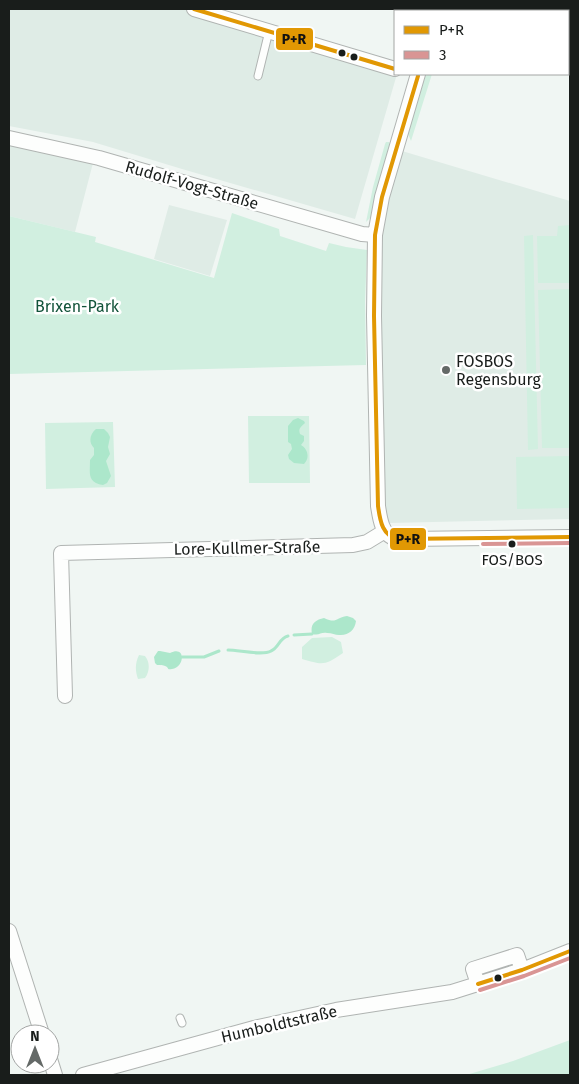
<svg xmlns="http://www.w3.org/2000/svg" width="579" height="1084" viewBox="0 0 579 1084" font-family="'Fira Sans',sans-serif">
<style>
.built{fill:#dfece6}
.green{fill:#d1efe0}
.water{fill:#ace7cb}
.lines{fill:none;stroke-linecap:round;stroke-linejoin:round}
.stream{stroke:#ace7cb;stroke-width:3}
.service-casing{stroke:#b0b4b2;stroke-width:9}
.minor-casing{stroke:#b0b4b2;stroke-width:16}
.service{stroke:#fdfefd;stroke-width:7}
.minor{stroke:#fdfefd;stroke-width:14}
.bus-1-casing{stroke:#fff;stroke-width:8}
.bus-2-casing{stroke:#fff;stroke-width:8}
.bus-1{stroke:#e19803;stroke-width:4}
.bus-2{stroke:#d99594;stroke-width:4}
.bus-dot{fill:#191d1b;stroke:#fff;stroke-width:2}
.poi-dot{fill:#646967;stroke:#fff;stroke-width:2}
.labels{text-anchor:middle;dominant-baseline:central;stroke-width:5;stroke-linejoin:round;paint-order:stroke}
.bus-label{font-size:15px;fill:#191d1b;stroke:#fff}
.street-label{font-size:16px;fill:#191d1b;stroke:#fff}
.park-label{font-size:16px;fill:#12533a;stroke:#fff}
.poi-label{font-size:16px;fill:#191d1b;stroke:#fff;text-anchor:start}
.line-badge{stroke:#fff;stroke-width:2}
.pale-badge-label{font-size:14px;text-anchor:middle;font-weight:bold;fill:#111}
</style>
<rect width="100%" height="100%" fill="#f0f6f3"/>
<!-- built -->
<path class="built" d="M9,9h174l60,16 154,49 -42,145 -173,-50 -89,-27 -84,-16z
M9,145l84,18 -18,69 -66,-16z
M402,151l168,50v318l-181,4 -4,-9 -6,-193 1,-69 10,-59z
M169,205l58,15 -17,56 -56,-17z"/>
<!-- green -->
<path class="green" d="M426,74h6l-21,67 -3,-7z
M386,142h3l1,2 -19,73 -5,5 7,-35 12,-43z
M232,213l47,16 1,7 46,15 3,-8 17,4 21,3 -2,52 1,63 -357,9v-158l87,21 -1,5 119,36z
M570,225v58h-32l-1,-47h20l1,-10z
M533,235l5,214 -10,1 -4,-214z
M570,289v159h-28l-4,-158z
M248,416h61l1,67h-61z
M113,422l2,65 -69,2 -1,-66z
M570,456v52l-53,1 -1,-52z
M332,637l9,5 2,11c-19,13 -20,12 -41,6v-12l10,-9z
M139,655l6,1c5,6 5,15 0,22l-7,1c-3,-8 -3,-16 1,-24z
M570,1040v35h-104l47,-14z"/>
<!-- water -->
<path class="water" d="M298,418l6,3 1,2c-4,4 -7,5 -5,11l4,2v5l-3,4c7,4 9,13 3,19l-10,-1 -5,-4 -1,-4 4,-6 -1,-5 -3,-2v-16l5,-6z
M96,429h8l4,4 2,4 -2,10 2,7 -4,7 5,15 -4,7 -4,2c-16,-3 -13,-11 -13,-25l4,-5v-7c-6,-6 -4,-14 2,-19z
M347,616l6,2 3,3c-1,9 -8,15 -17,14 -4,0 -7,-2 -12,-2 -7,-1 -7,3 -15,1 -2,-10 3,-14 12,-16 13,6 11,0 23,-2z
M158,651h2l10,2c16,-8 15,14 2,16 -6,1 -2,-1 -7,-3 -1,-1 -6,-1 -8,-1l-2,-2 -1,-6z"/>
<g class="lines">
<!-- stream -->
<path class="stream" d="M294,635l18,-1
M228,650c11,0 34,6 43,1 8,-3 8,-13 17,-15
M182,657h22l15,-6"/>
<!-- service casing -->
<g class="service-casing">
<path id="service" d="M258,76l11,-45
M180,1018l2,5"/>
</g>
<!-- minor casing -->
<g class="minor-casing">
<path id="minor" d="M194,9l201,60
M436,11l1,-2
M418,74l-36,123 -7,38 -1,81 4,190c2,12 3,26 15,32 3,1 9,1 12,1l165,-2
M9,138l90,20 263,76 13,1
M65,696l-4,-143 292,-8 14,-3 18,-11
M9,931l33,103
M478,984l-5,-15 44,-14 5,15
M50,1059l5,16
M83,1075l171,-47 82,-18 116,-18 70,-22 48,-19"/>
</g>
<!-- service -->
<use href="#service" class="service"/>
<!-- minor -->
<use href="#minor" class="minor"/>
<!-- bus-1 casing -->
<g class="bus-1-casing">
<path id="bus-1" d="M194,9l201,60
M418,76l-36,121 -7,38 -1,81 4,190c2,14 4,31 21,33l171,-2
M478,984l44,-14 48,-19"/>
</g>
<!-- bus-2 casing -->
<g class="bus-2-casing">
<path id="bus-2" d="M483,544l87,-1
M480,990l44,-14 46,-18"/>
</g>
<!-- bus-1 -->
<use href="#bus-1" class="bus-1"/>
<!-- bus-2 -->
<use href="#bus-2" class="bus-2"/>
</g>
<!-- markers -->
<g class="bus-dot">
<circle cx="342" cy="53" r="4.5"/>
<circle cx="354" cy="57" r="4.5"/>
<circle cx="512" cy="544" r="4.5"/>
<circle cx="498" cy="978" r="4.5"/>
</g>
<circle class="poi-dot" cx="446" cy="370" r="5"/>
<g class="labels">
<!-- bus labels -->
<g class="bus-label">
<text x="512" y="560">FOS/BOS</text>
</g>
<!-- street labels -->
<g class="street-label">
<text transform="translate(192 185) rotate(16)">Rudolf-Vogt-Straße</text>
<text transform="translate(247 548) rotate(-1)">Lore-Kullmer-Straße</text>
<text transform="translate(279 1024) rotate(-13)">Humboldtstraße</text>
</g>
<!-- park labels -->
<g class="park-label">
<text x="77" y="306">Brixen-Park</text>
</g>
<!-- poi labels -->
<g class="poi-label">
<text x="456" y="361">FOSBOS<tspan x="456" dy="18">Regensburg</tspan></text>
</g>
</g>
<g class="line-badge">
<rect x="275" y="27" width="39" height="24" rx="5" fill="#e19803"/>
<rect x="389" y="527" width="38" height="24" rx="5" fill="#e19803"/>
</g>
<g class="pale-badge-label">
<text x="294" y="44">P+R</text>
<text x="408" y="544">P+R</text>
</g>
<!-- border -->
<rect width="579" height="1084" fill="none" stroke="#191d1b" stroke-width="20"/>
<!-- legend -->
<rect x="394" y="10" width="175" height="65" fill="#ffffff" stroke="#a3a5a4"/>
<rect x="404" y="26" width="25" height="8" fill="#e19803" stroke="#a3a5a4"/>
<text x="439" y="35" font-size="15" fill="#191d1b">P+R</text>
<rect x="404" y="51" width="25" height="8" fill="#d99594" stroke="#a3a5a4"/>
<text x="439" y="60" font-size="15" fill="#191d1b">3</text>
<!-- north arrow -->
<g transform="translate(35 1049)"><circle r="24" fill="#ffffff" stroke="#a3a5a4"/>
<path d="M0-4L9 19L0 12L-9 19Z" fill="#646967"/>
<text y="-8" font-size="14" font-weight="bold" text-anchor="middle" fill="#191d1b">N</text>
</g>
</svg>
